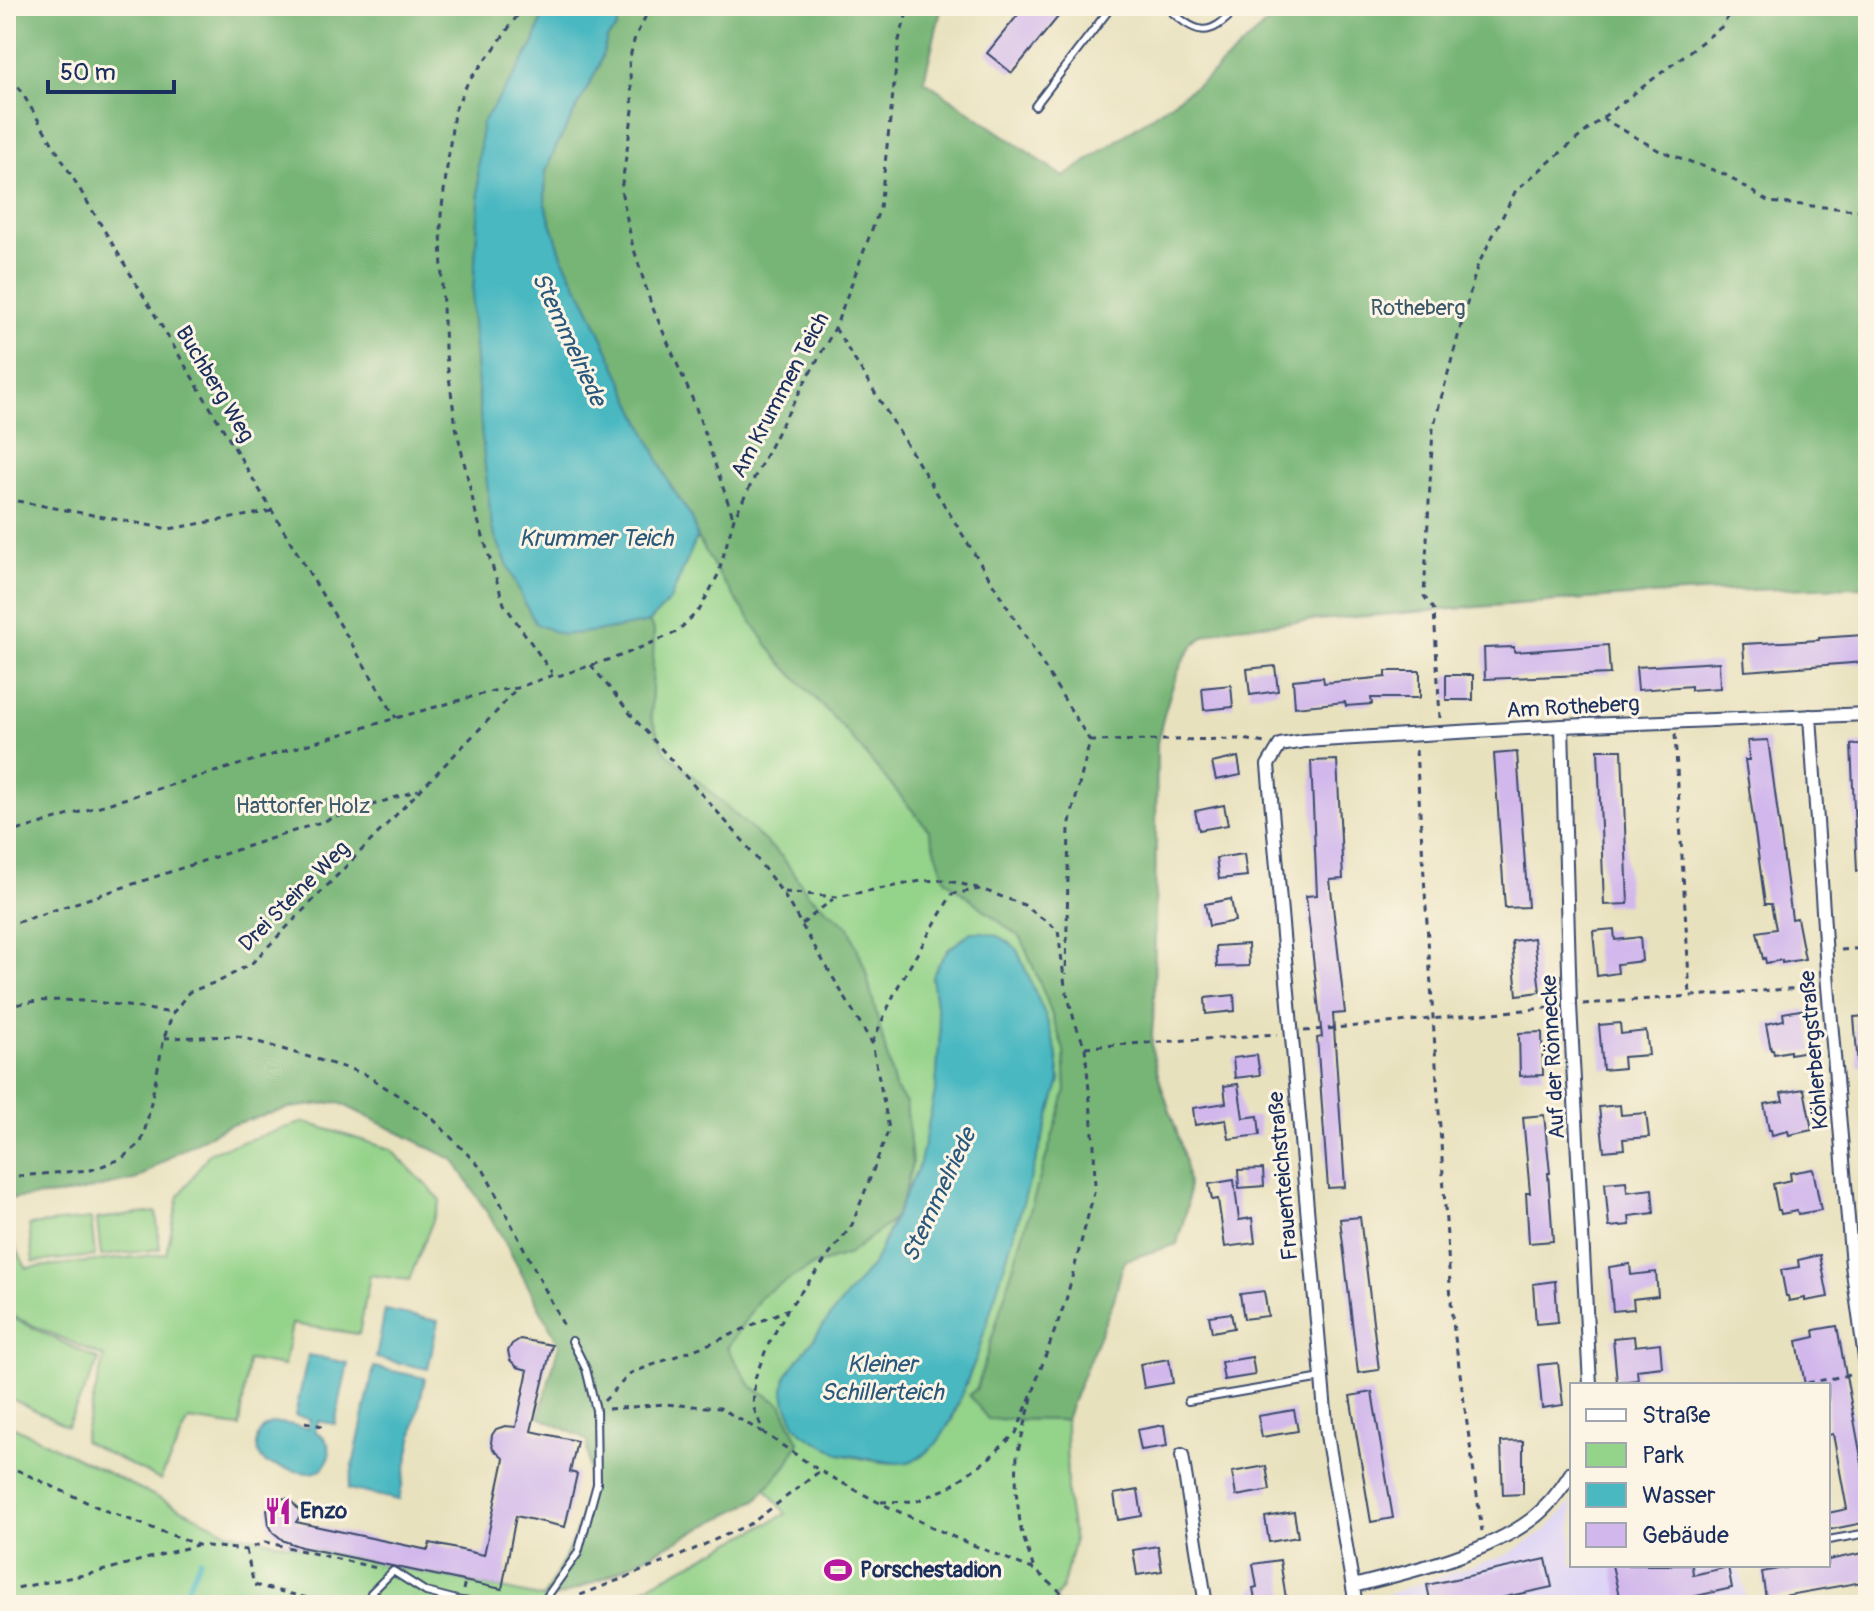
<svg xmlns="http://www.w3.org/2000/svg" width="1874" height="1611" viewBox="0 0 1874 1611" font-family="Pangolin,sans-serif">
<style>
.built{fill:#ded5f6}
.green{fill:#94d38a;stroke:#588174;stroke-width:2}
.forest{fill:#77b576;stroke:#49726a;stroke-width:2}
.water{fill:#49b8c1;stroke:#327490;stroke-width:2}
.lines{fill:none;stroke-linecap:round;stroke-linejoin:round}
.stream{stroke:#49b8c1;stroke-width:5}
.building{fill:#d1b7ec}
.lane-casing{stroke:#3a4a6c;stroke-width:10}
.street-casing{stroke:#3a4a6c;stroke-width:16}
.path{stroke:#3a4a6c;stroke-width:3;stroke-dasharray:6 6;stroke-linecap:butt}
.lane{stroke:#fff;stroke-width:6}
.street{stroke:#fff;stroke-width:12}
.labels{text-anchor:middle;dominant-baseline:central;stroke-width:6;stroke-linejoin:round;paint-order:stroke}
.park-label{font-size:22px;fill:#395869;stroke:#fcf5e5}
.street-label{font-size:22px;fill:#1b2f5e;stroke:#fcf5e5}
.poi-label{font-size:22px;font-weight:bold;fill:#1b2f5e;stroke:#fcf5e5;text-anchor:start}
.water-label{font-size:24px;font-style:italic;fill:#29587c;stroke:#fcf5e5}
</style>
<rect width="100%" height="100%" fill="#fcf5e5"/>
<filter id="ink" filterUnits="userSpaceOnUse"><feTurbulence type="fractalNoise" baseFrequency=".0125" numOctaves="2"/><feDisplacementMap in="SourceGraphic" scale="16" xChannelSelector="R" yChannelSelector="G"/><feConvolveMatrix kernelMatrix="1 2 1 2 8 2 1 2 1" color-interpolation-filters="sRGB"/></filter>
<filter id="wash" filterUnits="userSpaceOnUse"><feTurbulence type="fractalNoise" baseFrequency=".006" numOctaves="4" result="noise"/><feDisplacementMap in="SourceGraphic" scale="32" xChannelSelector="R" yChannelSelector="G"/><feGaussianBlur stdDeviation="1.8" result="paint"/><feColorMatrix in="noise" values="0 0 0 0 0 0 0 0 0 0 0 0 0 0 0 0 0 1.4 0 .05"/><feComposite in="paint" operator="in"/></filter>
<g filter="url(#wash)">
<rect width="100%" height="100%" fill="#e8e1bd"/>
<!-- built -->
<path class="built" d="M1572,1502v63h167l9,40h-373l4,-8 129,-43 37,-23z"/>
<!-- green -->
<path class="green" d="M621,6h40l-29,14z
M697,537l80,121 69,72 83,100 17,50 76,59 24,59 18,52 2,41 -89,297 -7,7 18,24 78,1 1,75 7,47 -12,47 -8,11 7,5h-450l175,-91 -20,-26 20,-22 13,-24 -18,-38 -30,-18 -24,-38 34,-53 51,-29 37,-13 44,-33 -19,43 -38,46 -50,67 -2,15 2,13 10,22 8,8 36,20 39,8 16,1 13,-1 12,-4 17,-16 15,-22 25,-64 83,-276 -4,-30 -10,-33 -29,-67 -34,-18h-12l-23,18 -16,27 8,56 -4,55 -16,75 -17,37 9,-37 -6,-60 -11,-15 -30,-119 -16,-42 -41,-33 -26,-37 -117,-105 -14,-35 3,-87 -5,-8 21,-22z
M304,1122l86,27 51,51 -32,80 -39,-5 -11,59 -67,-10 -8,42 -36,-6 -8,67 -51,-7 -29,60 -77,-39 21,-84 -96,-43 -2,3v-90l20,41 140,-14 13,-58 31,-44z
M156,1212l4,37 -59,7 -4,-37z
M91,1219l4,37 -62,6 -4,-37z
M9,1316l90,44 -32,66 -61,-30v-73z
M6,1423l222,109 274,57 41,9 9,7h-546z"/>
<!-- forest -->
<path class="forest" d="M6,6h540l-12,37 -22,36 -30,44 -4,43 1,37 -7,106 10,129 10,91 32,73 12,21 71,7 42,-8 5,8 -3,87 14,34 117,106 26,37 41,33 16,42 30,119 11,15 6,60 -9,36 -10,21 -44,34 -37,12 -50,29 -35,53 24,38 30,18 18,38 -13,24 -30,34 -150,77 -45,19 -18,2c22,-38 44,-79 46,-125 0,-10 -2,-21 -2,-32l-7,-5 -41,-19 20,-73 -59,-111 -46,-73 -116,-58 -48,6 -63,18 -48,25 -42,28 -68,15 -63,5z
M618,6h3l11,13 29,-13h281l-18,74 140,97 143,-99 79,-72h582v581c-212,2 -423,23 -633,40 -15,3 -30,6 -40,17 -19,18 -32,74 -38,99l-3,267c-1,14 -4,31 -1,44 9,47 36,92 35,141 0,15 -7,33 -11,49l-51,16c-8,13 -7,27 -13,42 -15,39 -33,77 -47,118l-78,-1 -19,-24 8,-7 89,-297 -2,-41 -18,-52 -24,-59 -77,-60 -16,-49 -83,-99 -69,-73 -58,-83 -22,-38 -5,-19 -22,-33 -82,-178 -25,-48 -18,-55 1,-32 10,-25 43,-81 8,-28 9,-9 4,-14z"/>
<!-- water -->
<path class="water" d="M546,6h72l2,9 -4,14 -9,9 -8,28 -43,81 -11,26v31l18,55 25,47 82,179 22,33 5,19 -27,63 -21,22 -42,8 -44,5 -27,-11 -12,-22 -32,-73 -10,-91 -10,-129 7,-106 -1,-37 4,-43 30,-44 22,-36z
M971,932h12l12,3 12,6 10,9 29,67 10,33 4,30 -83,276 -26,64 -8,14 -6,9 -18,15 -11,4 -13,1 -55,-9 -36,-20 -8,-8 -10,-22 -2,-13 2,-15 50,-67 38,-46 46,-100 16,-75 4,-55 -8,-56 6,-12 10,-15z
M385,1310l53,11 -10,48 -52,-11z
M308,1355l40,8 -13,61 -17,-3 -3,10c5,3 11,7 13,13 5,12 -3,28 -17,29 -12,0 -32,-7 -44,-9 -15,-12 -14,-37 8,-41 10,-1 23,4 33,5l2,-9 -15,-3z
M374,1367l51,11 -26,122 -51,-11z"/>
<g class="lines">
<!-- stream -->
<path class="stream" d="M180,1605l20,-45"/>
</g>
<g id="blocks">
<!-- building -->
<path class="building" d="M1025,6h42l-55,67 -25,-20z
M1863,635l2,27 -120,9 -2,-27 76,-4v-2z
M1608,645l2,29 -125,5 -1,-31 30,-1v5z
M1719,662l1,26 -29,2v-4l-53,4 -2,-23z
M1275,666l3,25 -28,4 -3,-26z
M1386,671h34v27h-49l1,6 -26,2 -1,-4 -50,5 -2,-27 30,-3 1,6 62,-6z
M1446,675h27v25h-27z
M1231,685l2,22 -29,3 -2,-22z
M1768,740l24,179 5,-1 8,41 -23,4v-3l-16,3 -1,-5 -2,1 -6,-27 19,-3 -5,-25h-6l-20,-144h4l-1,-19z
M1868,743v127l-11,1 -6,-126z
M1598,750h24l6,154 -24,1z
M1517,752l11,155 -23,1 -11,-154z
M1238,757l3,18 -25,5 -4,-17z
M1337,760l6,119 -13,1 15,133 -12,1 12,173 -17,1 -11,-150 5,-1 -16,-141 11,-1 -6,-134z
M1224,805l4,20 -29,5 -4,-19z
M1244,854l3,22 -28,3 -3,-21z
M1231,899l4,22 -26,5 -4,-22z
M1614,929l1,11 25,-3 2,24 -25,3 1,9 -21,3 -4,-45z
M1534,938l6,54 -23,3 -5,-54z
M1248,944l1,22 -32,1 -1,-21z
M1234,995l1,16 -29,3 -1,-16z
M1806,1009l7,41 -23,4v-3l-16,3 -1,-4h-2l-5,-26 18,-4 -1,-7z
M1868,1016v49l-10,1 -4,-49z
M1620,1023l1,11 25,-3 3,24 -26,2 1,11 -21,2 -4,-45z
M1542,1032l1,43 -23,1 -1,-43z
M1257,1055l3,20 -25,3 -2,-20z
M1238,1084l5,34 15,-2 2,19 -31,4 -3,-19 -31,5 -2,-17 33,-5 -2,-17z
M1804,1089l8,41 -23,5 -1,-4 -16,4 -1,-5h-2l-5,-26 19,-3 -2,-8z
M1620,1105l1,10 25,-2 3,24 -26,2 1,10 -20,2 -5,-44z
M1544,1115l6,58h-2l5,68 -24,2 -3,-50h4l-7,-76z
M1263,1169l1,17 -25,2 -1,-18z
M1813,1169l8,41 -23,4 -1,-3 -16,3 -1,-4h-2l-5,-26 18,-4 -1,-7z
M1234,1180l5,40 13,-2 3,25 -30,4 -7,-48 -6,1 -3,-16z
M1626,1181l1,11 25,-3 2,24 -25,3 1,9 -21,2 -4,-44z
M1360,1217l19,153 -21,3 -18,-154z
M1820,1255l8,42 -23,4v-3l-16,3 -1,-5h-2l-5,-26 18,-3 -1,-7z
M1630,1264l1,11 25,-3 2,24 -25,3 1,10 -21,2 -4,-44z
M1555,1281l3,41 -22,2 -3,-40z
M1264,1291l4,25 -24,3 -4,-25z
M1231,1313l3,15 -22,4 -3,-16z
M1837,1326l31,170v26l-40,8v-17l19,-4 -14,-75 -5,1v-50h-23l-8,-44 18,-4 -1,-7z
M1634,1336l1,10 25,-3 2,24 -25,3 1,10 -21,2 -4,-44z
M520,1339l32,6 -21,86 46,10 -7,31 7,2 -12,53 -49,-11 -14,73 -201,-42 -17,-6 -11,-9 -4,-7 -2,-15 7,-10 7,-2 8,1 13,14 -6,9 132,28 2,-7 54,12 20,-96 -11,-10 -2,-6 1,-8 4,-6 9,-3 11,1 12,-57 -11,-3 -7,-7 -2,-9 4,-7z
M1252,1357l3,18 -31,5 -3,-18z
M1169,1359l4,24 -29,5 -4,-24z
M1558,1363l5,42 -21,3 -4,-43z
M1372,1392l21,126 -22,4 -21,-126z
M1294,1410l4,21 -36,6 -4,-21z
M1164,1425l3,21 -26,4 -4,-20z
M1523,1441v53l-20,1 -2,-53z
M1266,1466l4,24 -34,6 -4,-24z
M1138,1490l4,26 -24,4 -4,-26z
M1294,1512l4,25 -29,5 -4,-25z
M1158,1546l4,25 -25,4 -4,-25z
M1868,1552v29l-102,18 -4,-27 38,-7h28v-5z
M1546,1559l6,28 -84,18h-37l-4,-20z
M1280,1560l7,45h-31l-3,-17 4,-1 -4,-23z
M1612,1565h80l1,10 35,-8 4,21 -67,15v2h-44z"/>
</g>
</g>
<g filter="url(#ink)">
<use href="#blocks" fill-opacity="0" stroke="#3a4a6c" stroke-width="2"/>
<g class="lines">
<!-- lane casing -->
<g class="lane-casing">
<path id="lane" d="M1165,6c32,28 42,35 74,0
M1035,106l77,-100
M1188,1401l134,-23
M1828,1540l40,-7
M369,1605l2,-12 22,-22 33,21 35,9 32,4
M541,1605l37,-52 19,-69 -1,-74 -10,-41 -14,-28"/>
</g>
<!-- street casing -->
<g class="street-casing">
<path id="street" d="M1810,716l18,270 24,279 16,115
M1562,726l8,279 20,380
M1182,1455l24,150
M1353,1586c56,-14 133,-32 179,-67 17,-13 29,-29 40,-47
M1356,1605l-29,-170 -59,-670 12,-20 24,-4 258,-15 306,-12"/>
</g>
<!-- path -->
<path class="path" d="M524,6l-30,43 -26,33 -14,30 -13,103 1,71 3,62 11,79 20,87 28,90 48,69
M651,6l-16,31 -6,24 4,49 -12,80 11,53 19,61 44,101 38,112
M6,66l390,652
M1602,118l56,32 66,24 45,28 99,9
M835,328l255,413 -21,85 -3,148
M17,501l152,28 103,-18
M591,665l41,51 112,126 38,50 90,151 17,86 -37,96 -64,84 -21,38 -12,31 -2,28 11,27 56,38 58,31 80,37 77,31 41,35
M1440,718l-6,-108 -10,-14 9,-168 44,-161 39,-77 86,-72 122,-93 8,-19
M1675,734l15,262
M1090,741l153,-2 22,4
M1416,750l36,566 30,215
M6,834l390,-116 97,-27 24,-3 36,-13 2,2 68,-22 54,-23 23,-23 18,-34 16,-57 44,-87 57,-103 45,-120 19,-168 10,-34
M784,892l52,5 85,-16 24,-1 33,8
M802,924l31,-25
M6,926l412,-136
M1841,950l27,-2
M1583,1004l232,-17
M6,1008c45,-17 119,-2 167,5
M1304,1031l252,-24
M164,1038l74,-2 125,37 67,43 54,55 82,159
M872,1043l24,-53 56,-96 29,-5 43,16 34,25 7,56 10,37 10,24 9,98 1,44 -29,111 -29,79 -20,76 -1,36 5,39 13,39
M1085,1047l192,-13
M6,1177l85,-7 30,-11 20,-16 6,-21 17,-84 9,-25 16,-21 33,-12 30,-17 247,-254 16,-19
M1796,1385l59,-11
M604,1401l27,-28 86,-32 71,-32
M608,1409l57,-5 55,4 42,24
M305,1422l17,4
M6,1465l98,45 94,35 48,5 19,-8 116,27
M881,1502l36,-1 31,-13 39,-28 29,-27 16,-40
M246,1550l8,35 82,20
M6,1590l88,-17 103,-28
M463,1590l2,-9
M558,1604l119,-47 75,-34 68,-52"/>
<!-- lane -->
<use href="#lane" class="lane"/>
<!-- street -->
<use href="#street" class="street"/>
</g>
</g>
<!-- icons -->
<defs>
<g id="restaurant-bare" transform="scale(2.16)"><path d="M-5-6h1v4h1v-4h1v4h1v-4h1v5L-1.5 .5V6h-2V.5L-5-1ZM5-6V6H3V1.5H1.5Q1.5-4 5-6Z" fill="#b5179e" stroke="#fcf5e5" stroke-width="2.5" paint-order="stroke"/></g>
<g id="stadium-bare" transform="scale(2.16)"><path d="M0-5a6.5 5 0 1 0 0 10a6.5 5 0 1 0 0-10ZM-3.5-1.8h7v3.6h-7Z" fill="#b5179e" stroke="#fcf5e5" stroke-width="2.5" paint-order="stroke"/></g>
</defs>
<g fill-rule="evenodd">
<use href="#restaurant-bare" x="278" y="1511"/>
<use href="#stadium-bare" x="838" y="1570"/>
</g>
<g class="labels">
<!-- park labels -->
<g class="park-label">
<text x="1418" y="308">Rotheberg</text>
<text x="303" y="806">Hattorfer Holz</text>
</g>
<!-- street labels -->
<g class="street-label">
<text transform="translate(215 384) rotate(59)">Buchberg Weg</text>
<text transform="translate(780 395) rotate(-62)">Am Krummen Teich</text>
<text transform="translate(1573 707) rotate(-3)">Am Rotheberg</text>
<text transform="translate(294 896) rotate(-45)">Drei Steine Weg</text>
<text transform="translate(1814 1050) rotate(-95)">Köhlerbergstraße</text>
<text transform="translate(1553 1057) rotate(-93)">Auf der Rönnecke</text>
<text transform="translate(1283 1176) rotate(-95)">Frauenteichstraße</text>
</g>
<!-- poi labels -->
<g class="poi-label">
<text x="300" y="1511">Enzo</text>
<text x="860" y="1570">Porschestadion</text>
</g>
<!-- water labels -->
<g class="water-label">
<text transform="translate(569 339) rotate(65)">Stemmelriede</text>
<text x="596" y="538">Krummer Teich</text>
<text transform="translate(939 1195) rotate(-65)">Stemmelriede</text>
<text x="882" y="1364">Kleiner<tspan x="882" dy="28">Schillerteich</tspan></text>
</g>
</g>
<!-- margin -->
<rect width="1874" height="1611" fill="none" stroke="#fcf5e5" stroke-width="32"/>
<!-- legend -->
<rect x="1570" y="1383" width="260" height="184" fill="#fcf5e5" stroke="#a2a6af" stroke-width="2"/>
<rect x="1586" y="1409" width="40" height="12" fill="#ffffff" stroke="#a2a6af" stroke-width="2"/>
<text x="1642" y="1423" font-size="24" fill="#1b2f5e">Straße</text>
<rect x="1586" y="1443" width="40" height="24" fill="#94d38a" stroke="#a2a6af" stroke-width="2"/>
<text x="1642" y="1463" font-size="24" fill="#1b2f5e">Park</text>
<rect x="1586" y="1483" width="40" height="24" fill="#49b8c1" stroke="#a2a6af" stroke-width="2"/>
<text x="1642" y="1503" font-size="24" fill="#1b2f5e">Wasser</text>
<rect x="1586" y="1523" width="40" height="24" fill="#d1b7ec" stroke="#a2a6af" stroke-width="2"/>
<text x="1642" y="1543" font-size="24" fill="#1b2f5e">Gebäude</text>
<!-- scale -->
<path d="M48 80v12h126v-12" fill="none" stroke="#1b2f5e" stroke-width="4"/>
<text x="60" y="80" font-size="24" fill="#1b2f5e" stroke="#fcf5e5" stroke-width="6" paint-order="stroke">50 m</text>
</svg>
